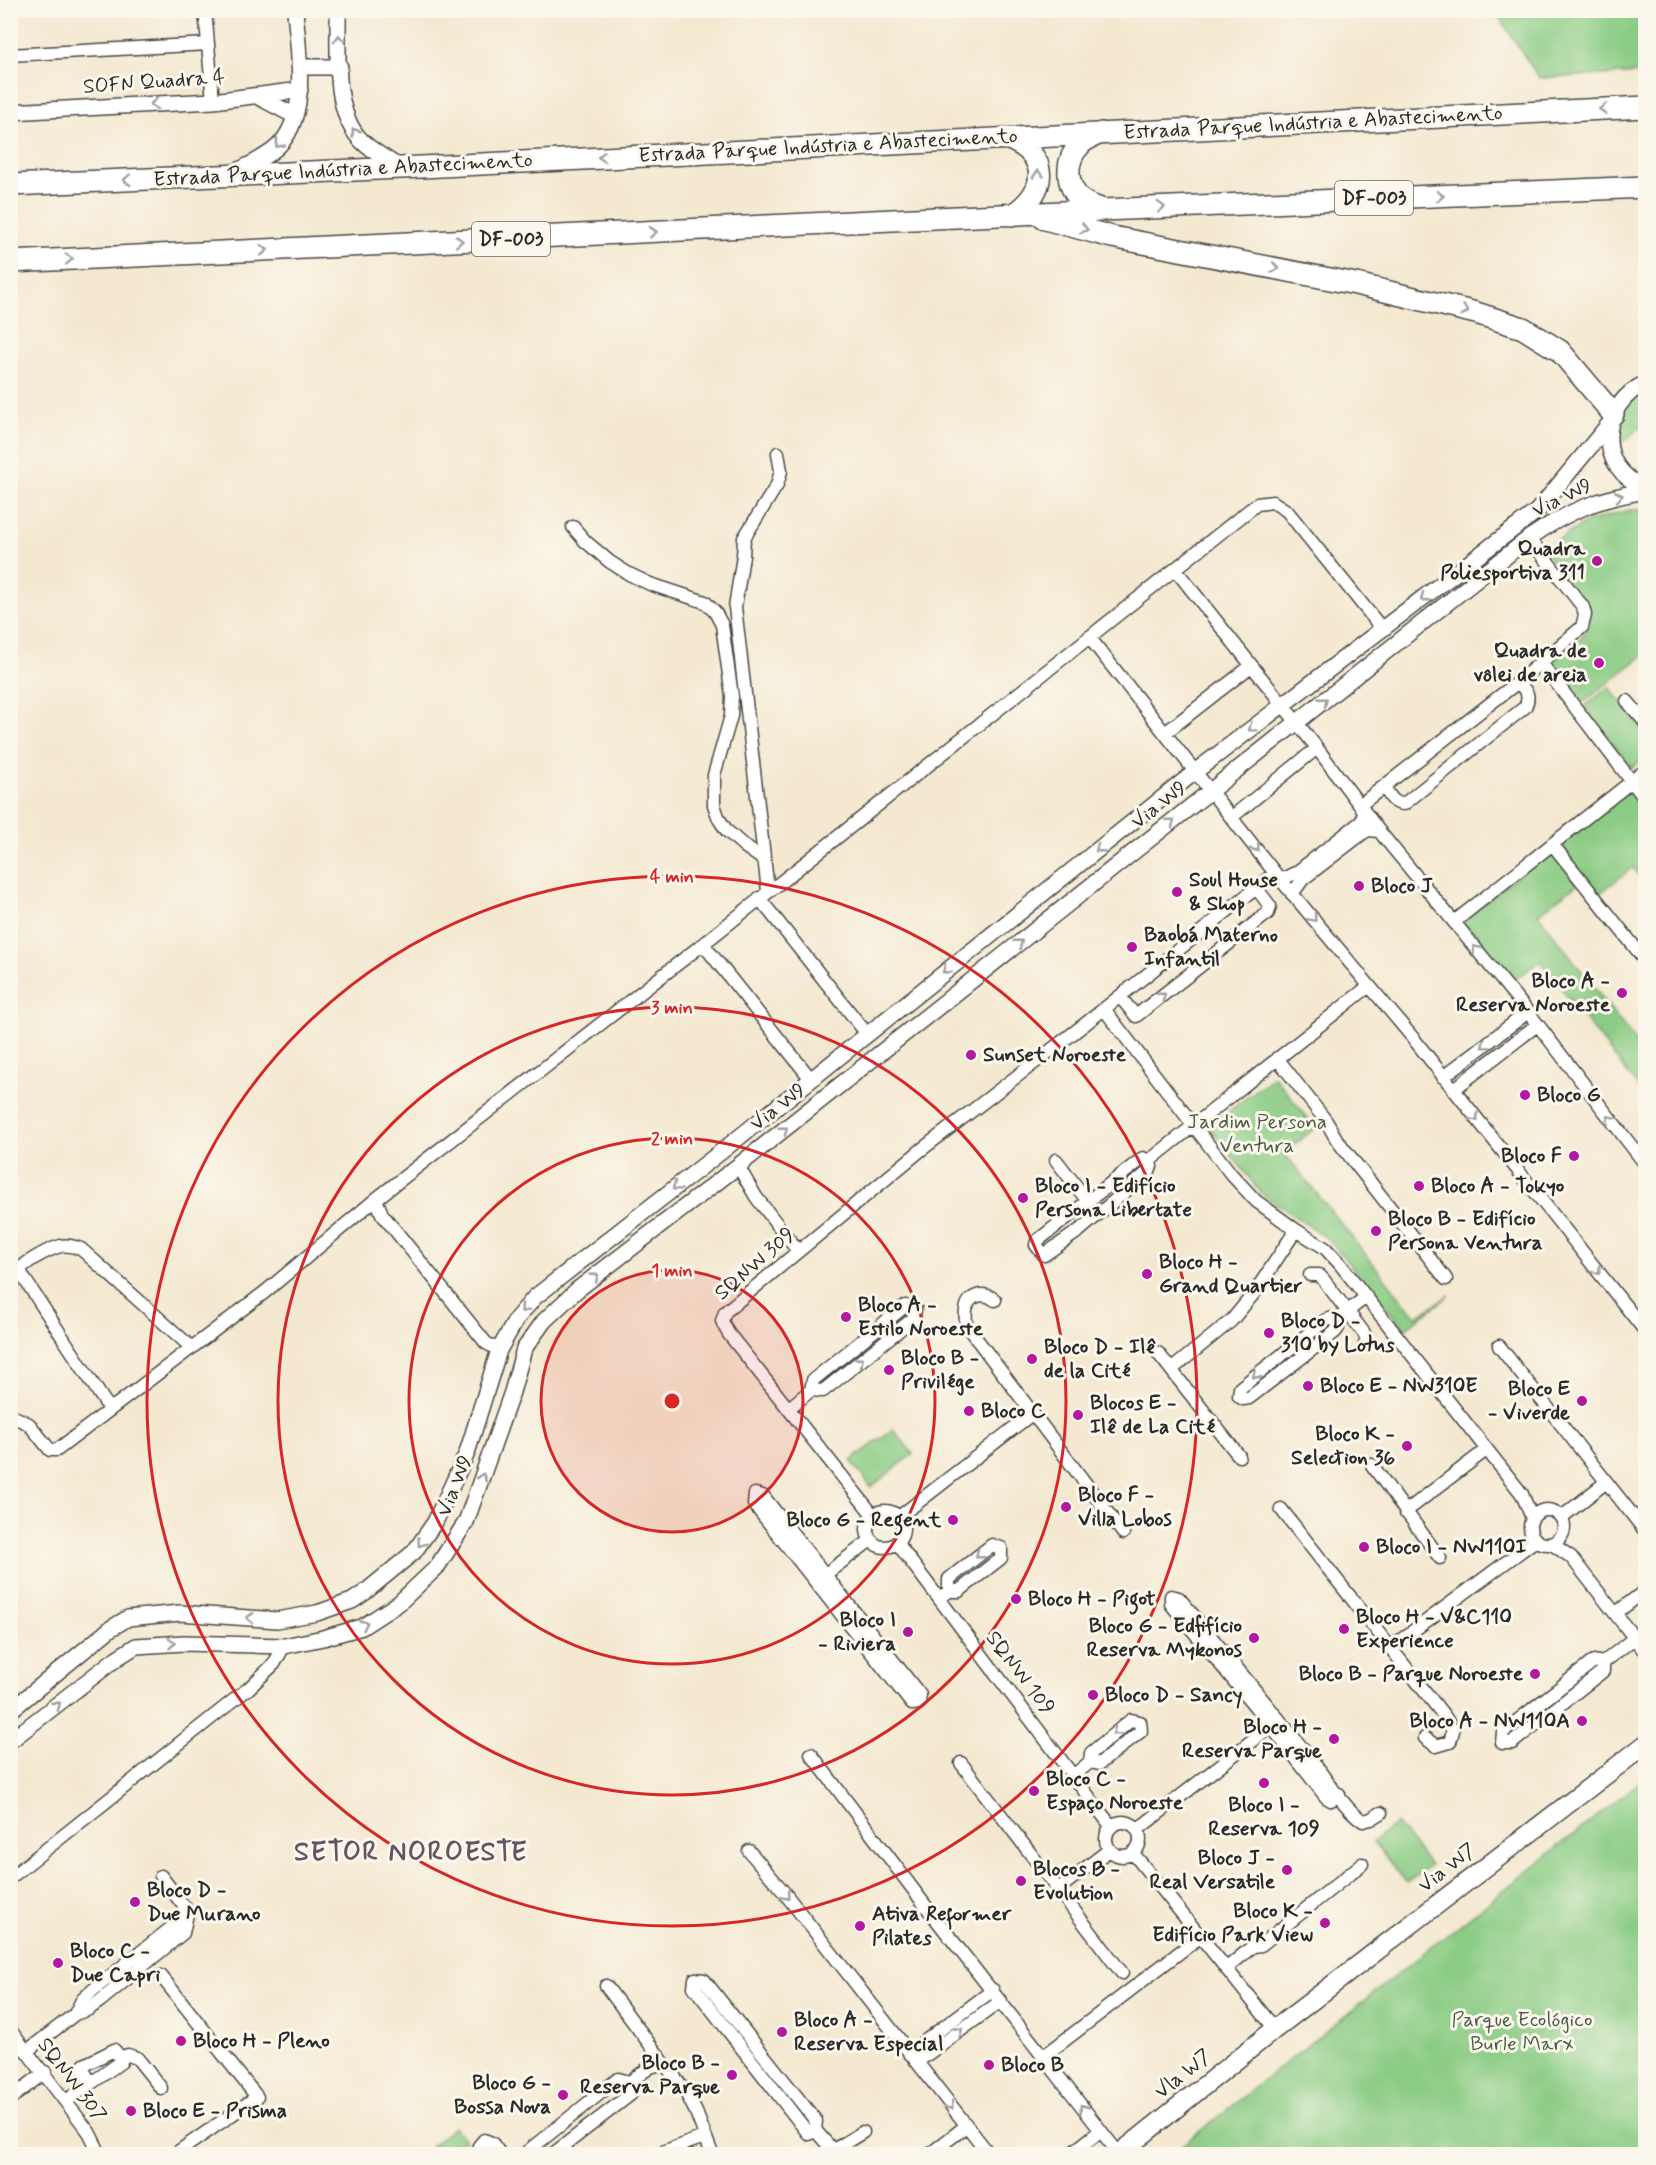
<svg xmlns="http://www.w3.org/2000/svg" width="1656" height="2165" viewBox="0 0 1656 2165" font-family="Mynerve,sans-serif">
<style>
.green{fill:#8bcc84;stroke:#5b7c58;stroke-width:1.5}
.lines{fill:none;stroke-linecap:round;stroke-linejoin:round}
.minor-casing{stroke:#494744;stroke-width:15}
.tertiary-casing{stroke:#494744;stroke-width:18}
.secondary-casing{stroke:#494744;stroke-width:21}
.trunk-casing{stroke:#494744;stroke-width:24}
.minor{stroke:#fff;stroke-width:12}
.tertiary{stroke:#fff;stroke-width:15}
.secondary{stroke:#fff;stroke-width:18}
.trunk{stroke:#fff;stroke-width:21}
.oneway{stroke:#a0a0a0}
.ring{fill:none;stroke:#d62828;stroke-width:3}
.poi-dot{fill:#b5179e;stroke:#fbf7ec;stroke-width:2}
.labels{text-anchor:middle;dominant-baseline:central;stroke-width:6;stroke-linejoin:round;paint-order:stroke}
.shield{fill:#fbf7ec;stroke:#696865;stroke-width:1.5}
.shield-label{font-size:20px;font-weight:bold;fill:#2b2b2b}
.street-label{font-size:21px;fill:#2b2b2b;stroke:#fbf7ec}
.poi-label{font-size:21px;font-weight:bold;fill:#2b2b2b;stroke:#fbf7ec;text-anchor:start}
.park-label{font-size:21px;fill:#485b46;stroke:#fbf7ec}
.district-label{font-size:27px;font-weight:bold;letter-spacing:1.5px;fill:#675463;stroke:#fbf7ec}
.centre{fill:#d62828;stroke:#fbf7ec;stroke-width:3}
.ring-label{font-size:18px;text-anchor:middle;font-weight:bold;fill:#d62828;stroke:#fbf7ec;stroke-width:6;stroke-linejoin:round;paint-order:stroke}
</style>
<rect width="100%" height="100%" fill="#fbf7ec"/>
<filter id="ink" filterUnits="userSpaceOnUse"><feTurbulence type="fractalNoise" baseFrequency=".0167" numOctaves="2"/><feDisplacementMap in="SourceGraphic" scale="12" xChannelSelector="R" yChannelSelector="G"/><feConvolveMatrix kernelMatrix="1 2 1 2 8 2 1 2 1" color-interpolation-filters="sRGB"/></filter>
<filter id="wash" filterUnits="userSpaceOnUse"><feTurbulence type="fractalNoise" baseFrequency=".008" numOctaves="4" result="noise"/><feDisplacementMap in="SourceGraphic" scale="24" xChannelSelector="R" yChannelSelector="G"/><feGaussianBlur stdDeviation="1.35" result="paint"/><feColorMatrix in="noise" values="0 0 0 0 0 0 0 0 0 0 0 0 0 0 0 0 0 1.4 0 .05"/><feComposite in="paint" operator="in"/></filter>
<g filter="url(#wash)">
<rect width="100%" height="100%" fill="#f4e8d0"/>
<!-- green -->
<path class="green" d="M1495,11h150v62l-106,5z
M1645,389v35l-30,24c0,-32 6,-39 30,-59z
M1630,510h15v144l-64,50 -34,-41 36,-28 6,-13 -45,-73 42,-27z
M1609,687l36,45v25l-13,11 -48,-61z
M1634,786l11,15v82l-12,-16 -34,27 -40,-50z
M1550,850l27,34 -39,30 107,140v42l-105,-135 -30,22 -49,-62z
M1274,1076l41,52 -31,25 132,164 34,-22 -45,34 -77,-90 -66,-45 -53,-67z
M893,1429l20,25 -42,33 -20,-26z
M1645,1778v376h-474z
M1396,1823l34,42 -23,18 -34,-41z
M454,2127l11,13 -19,14h-9l-7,-7z"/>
</g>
<g filter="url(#ink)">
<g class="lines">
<!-- minor casing -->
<g class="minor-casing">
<path id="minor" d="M205,10l8,91
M10,55l198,-11
M573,527l12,14 25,21 19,12 21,10 55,18 10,10 7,13 10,71 -1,20 -17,59v30l5,14 8,12 17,15 20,14
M1175,569l142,179 62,83 149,181 118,153
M1089,637l186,236 138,165 233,294
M1541,663l105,137
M1627,701l19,22
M1165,733l86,-67
M1384,787c6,9 9,17 20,17l121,-97c6,-12 1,-16 -7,-25
M1360,805l158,-123 64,-55 3,-12 -2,-8 -54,-69
M1232,817l85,-69
M1552,844l94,117
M1281,880l16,-8 60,-47 5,-4 2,-9
M768,891l-33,-284 8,-51 1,-18 33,-53 4,-14 -3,-18
M1292,894l11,-15 60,-46 5,-3 11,1
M759,898l108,136
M1454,922l192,-152
M703,944l108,135
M1120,997l16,19 132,-103 2,-7 -13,-17
M1104,1009l127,165 25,27 40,29 29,18 15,16 182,230 10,24
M1277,1058l49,63 11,19 109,139
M1443,1077l85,-65
M1453,1090l84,-65
M1644,1147l2,2
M1143,1158l6,3 2,5 -2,5 -69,59 -36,25 -8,-10 1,-4z
M1056,1160l31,40
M1149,1161l220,-175
M738,1166l18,31 42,54
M376,1199l6,15 104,129 13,7
M1310,1275h9l4,4 41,54 3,7 -2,4
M995,1300c-11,-9 -27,-5 -29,10 -1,5 0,10 0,15l157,208
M1336,1320l2,8 -3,4 -86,66 -6,1 -4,-3 1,-8 86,-68 7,-2 3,2 30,-23
M1499,1346l147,186
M1158,1353l81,103
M1171,1370l61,-50 23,-28 41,-62
M788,1409l23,-19 12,1 91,-73 1,-10 -10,-2 -92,74 -2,10
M110,1410l-88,-135 -1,-7c8,-8 30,-20 40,-22 7,-2 14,1 20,3l111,99
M10,1415l19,9 21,26h7l208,-158 111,-93 327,-255 554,-440 16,-2 14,9 96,119
M1372,1465l68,93
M755,1494l8,2 157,199 -1,8 -7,1 -158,-200z
M1281,1509l164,208 8,14 -3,11 -14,4 -11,-8
M1530 1527a17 17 0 1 1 34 0a17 17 0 1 1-34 0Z
M867 1529a18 18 0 1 1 36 0a18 18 0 1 1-36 0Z
M1405,1512l81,-62
M873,1515l-145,-182 -6,-12 3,-9 196,-162 164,-126 190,-151
M899,1517l134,-104
M1562,1517l43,-34
M897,1543l214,283
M1552,1544l19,13 75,96
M819,1579l52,-39
M940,1598l9,-7h10l42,-33v-10l-9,-3 -43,34v12
M1616,1613l30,-23
M1390,1648l146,-108
M1594,1661l9,2v8l-91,72h-10l1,-11z
M1603,1663l31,-25
M811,1754l117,155 191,245
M961,1763l161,210
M1073,1776l17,-14 1,-9 40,-33 9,2 1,9 -42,33 -9,-2
M1339,1794l-8,6 -5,-3 -55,-71 -100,-122v-8l8,2c43,52 86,104 128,156 14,18 38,56 56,67l8,-2 10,-6
M1106 1839a17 17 0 1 1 34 0a17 17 0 1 1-34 0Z
M1137,1830l139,-108
M749,1851l34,40 206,263
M1133,1853l142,176
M10,1878l239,-190 25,-24 10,-18
M1057,1890l52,-40
M1227,1968l26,-22 8,-1 101,-81
M161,1976l96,121 -82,57
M695,1979l9,1 112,141 -1,9 -7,3 -114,-146z
M606,1986l79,105 11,21 16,42
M75,2014l7,-14 11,-10 83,-66 8,1
M10,2030l79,102 11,22
M27,2051l48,-37 14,-5 11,-8 83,-68 4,-19 -1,-5 -25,-33
M909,2053l84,-63
M1044,2056l157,-120
M121,2058l7,-3 9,3 24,30
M917,2062l84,-61
M630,2082l20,-15 14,-4
M10,2099l35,-27
M66,2101l55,-39v-4l-7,-8 -30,15 -1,5 8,13
M815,2130l21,24
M484,2154l-5,-8 5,-6 8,3 8,11
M527,2154l1,-3 90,-72 12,3
M553,2154l78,-60 -1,-12
M657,2154l47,-17
M827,2154l36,-22
M930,2154l36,-28
M1071,2154l29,-23"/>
</g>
<!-- tertiary casing -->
<g class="tertiary-casing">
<path id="tertiary" d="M338,10c1,39 -6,97 21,128 10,12 28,21 42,30
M299,67h41
M257,96l38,20
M10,112l203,-11 87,-11
M235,172c14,-7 28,-13 40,-23 36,-30 23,-98 20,-139
M1646,383c-47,21 -52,86 0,105
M10,1711l100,-82 18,-11 52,-5 97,7 40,-7 35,-12 12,-8 50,-41 21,-30 32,-69 32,-103 18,-32 18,-21 187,-146 474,-380 341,-260 72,-87
M10,1741l107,-83 19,-12 48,-3 100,3 39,-8 39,-11 37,-24 38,-36 29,-45 46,-130 12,-43 20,-28 33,-31 161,-124 791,-628c39,-27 70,-40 117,-47"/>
</g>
<!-- secondary casing -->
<g class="secondary-casing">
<path id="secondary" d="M1119,2154l156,-125 371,-285"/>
</g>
<!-- trunk casing -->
<g class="trunk-casing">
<path id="trunk" d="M1101,133c-7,3 -16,6 -21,12 -15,15 -15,40 1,55 5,4 15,7 22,10
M1007,138c43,17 42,53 5,77
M10,185l391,-17 1245,-61
M1045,219l67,18 244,47 120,29 47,15 37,23 53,63
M10,262l1093,-52 543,-23"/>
</g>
<!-- minor -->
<use href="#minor" class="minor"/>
<!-- tertiary -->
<use href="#tertiary" class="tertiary"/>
<!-- secondary -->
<use href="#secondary" class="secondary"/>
<!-- trunk -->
<use href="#trunk" class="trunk"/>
</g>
<!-- one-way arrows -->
<defs><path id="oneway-chevron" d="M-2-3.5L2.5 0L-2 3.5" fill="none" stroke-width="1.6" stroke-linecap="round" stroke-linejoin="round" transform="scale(1.5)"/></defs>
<g class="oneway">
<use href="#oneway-chevron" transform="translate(339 39) rotate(-92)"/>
<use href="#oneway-chevron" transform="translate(154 104) rotate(177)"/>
<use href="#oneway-chevron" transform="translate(1603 109) rotate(177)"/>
<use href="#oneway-chevron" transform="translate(355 132) rotate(-127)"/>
<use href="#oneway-chevron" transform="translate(279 144) rotate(133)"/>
<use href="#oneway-chevron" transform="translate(602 157) rotate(177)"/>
<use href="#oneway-chevron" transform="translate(1038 174) rotate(-95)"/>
<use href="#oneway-chevron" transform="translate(127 180) rotate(177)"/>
<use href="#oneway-chevron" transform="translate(1440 196) rotate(-2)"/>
<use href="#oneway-chevron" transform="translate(1161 207) rotate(-2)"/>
<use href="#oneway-chevron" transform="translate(1084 229) rotate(15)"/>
<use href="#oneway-chevron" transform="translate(653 232) rotate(-3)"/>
<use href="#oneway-chevron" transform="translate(459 241) rotate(-3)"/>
<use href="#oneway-chevron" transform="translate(264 250) rotate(-3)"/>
<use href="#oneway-chevron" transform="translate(69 259) rotate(-3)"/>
<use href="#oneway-chevron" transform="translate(1275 268) rotate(11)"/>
<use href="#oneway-chevron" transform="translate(1465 311) rotate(14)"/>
<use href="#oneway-chevron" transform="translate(1619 496) rotate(-11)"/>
<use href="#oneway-chevron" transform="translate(1424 598) rotate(142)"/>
<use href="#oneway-chevron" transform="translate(1324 701) rotate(-38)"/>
<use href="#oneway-chevron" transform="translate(1252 728) rotate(143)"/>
<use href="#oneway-chevron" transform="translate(1171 822) rotate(-38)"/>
<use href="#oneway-chevron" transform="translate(1256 848) rotate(53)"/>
<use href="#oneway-chevron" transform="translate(1099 849) rotate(142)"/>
<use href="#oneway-chevron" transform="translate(1313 918) rotate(49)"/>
<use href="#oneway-chevron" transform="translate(1019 943) rotate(-38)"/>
<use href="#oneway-chevron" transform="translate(1476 949) rotate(-129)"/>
<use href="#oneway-chevron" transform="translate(946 970) rotate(142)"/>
<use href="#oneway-chevron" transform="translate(1162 996) rotate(-38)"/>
<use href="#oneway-chevron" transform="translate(1485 1045) rotate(143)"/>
<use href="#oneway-chevron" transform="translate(1475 1118) rotate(52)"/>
<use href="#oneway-chevron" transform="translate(1610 1119) rotate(-128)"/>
<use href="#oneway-chevron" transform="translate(784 1130) rotate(-38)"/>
<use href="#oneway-chevron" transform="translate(676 1187) rotate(143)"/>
<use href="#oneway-chevron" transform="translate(1597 1271) rotate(52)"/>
<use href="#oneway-chevron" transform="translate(595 1277) rotate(-38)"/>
<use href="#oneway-chevron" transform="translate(524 1309) rotate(131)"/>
<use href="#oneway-chevron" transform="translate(860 1361) rotate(-39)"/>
<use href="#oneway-chevron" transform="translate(1256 1375) rotate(142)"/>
<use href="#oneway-chevron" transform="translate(482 1477) rotate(-71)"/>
<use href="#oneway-chevron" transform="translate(421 1543) rotate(125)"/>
<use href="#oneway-chevron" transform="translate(979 1555) rotate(141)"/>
<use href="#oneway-chevron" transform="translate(250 1618) rotate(-176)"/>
<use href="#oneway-chevron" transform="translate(364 1624) rotate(-26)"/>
<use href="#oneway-chevron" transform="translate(172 1643) rotate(-4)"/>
<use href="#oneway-chevron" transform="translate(57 1705) rotate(-38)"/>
<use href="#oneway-chevron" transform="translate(1116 1732) rotate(141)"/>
<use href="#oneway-chevron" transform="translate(786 1896) rotate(51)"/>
<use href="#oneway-chevron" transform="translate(959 2031) rotate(-36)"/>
<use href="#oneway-chevron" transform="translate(950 2106) rotate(51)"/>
<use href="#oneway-chevron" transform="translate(1083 2108) rotate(-127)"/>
</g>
</g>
<!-- distance rings -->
<circle cx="672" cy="1401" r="131" fill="#d62828" fill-opacity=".12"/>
<g class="ring">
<circle cx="672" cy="1401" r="131"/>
<circle cx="672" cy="1401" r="263"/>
<circle cx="672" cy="1401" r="394"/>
<circle cx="672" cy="1401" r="525"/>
</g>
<!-- markers -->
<g class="poi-dot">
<circle cx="1597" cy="561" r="6"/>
<circle cx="1599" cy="663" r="6"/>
<circle cx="1359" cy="886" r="6"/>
<circle cx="1177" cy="892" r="6"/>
<circle cx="1132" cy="947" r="6"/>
<circle cx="1622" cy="993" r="6"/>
<circle cx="971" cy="1055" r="6"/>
<circle cx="1525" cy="1095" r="6"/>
<circle cx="1574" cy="1156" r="6"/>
<circle cx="1419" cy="1186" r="6"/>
<circle cx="1023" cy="1198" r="6"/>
<circle cx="1376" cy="1231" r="6"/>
<circle cx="1147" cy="1274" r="6"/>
<circle cx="846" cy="1317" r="6"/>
<circle cx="1269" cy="1333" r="6"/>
<circle cx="1032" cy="1359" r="6"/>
<circle cx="889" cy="1370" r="6"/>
<circle cx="1308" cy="1386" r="6"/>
<circle cx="1582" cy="1401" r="6"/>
<circle cx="969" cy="1411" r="6"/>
<circle cx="1078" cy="1415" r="6"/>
<circle cx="1407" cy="1446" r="6"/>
<circle cx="1066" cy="1507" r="6"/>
<circle cx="953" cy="1520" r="6"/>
<circle cx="1364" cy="1547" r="6"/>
<circle cx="1016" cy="1599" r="6"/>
<circle cx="1344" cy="1629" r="6"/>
<circle cx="908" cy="1632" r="6"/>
<circle cx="1254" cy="1638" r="6"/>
<circle cx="1535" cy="1674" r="6"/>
<circle cx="1093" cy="1695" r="6"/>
<circle cx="1582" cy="1721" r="6"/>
<circle cx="1334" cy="1739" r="6"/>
<circle cx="1264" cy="1783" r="6"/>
<circle cx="1034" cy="1791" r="6"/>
<circle cx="1287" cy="1870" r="6"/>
<circle cx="1021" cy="1881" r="6"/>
<circle cx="135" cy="1902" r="6"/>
<circle cx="1325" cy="1923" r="6"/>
<circle cx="860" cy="1926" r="6"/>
<circle cx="58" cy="1963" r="6"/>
<circle cx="782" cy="2032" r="6"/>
<circle cx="181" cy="2041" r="6"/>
<circle cx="989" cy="2065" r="6"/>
<circle cx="732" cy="2075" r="6"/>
<circle cx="563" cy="2095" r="6"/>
<circle cx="131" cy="2111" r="6"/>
</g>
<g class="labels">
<!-- shield labels -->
<g class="shield">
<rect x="1335" y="181" width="78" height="34" rx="4.5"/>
<rect x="472" y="222" width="78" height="34" rx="4.5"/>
</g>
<g class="shield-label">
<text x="1374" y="198">DF-003</text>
<text x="511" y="239">DF-003</text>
</g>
<!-- street labels -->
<g class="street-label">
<text transform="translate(154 82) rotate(-4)">SOFN Quadra 4</text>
<text transform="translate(1313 123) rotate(-3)">Estrada Parque Indústria e Abastecimento</text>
<text transform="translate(828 146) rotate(-3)">Estrada Parque Indústria e Abastecimento</text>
<text transform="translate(343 170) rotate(-3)">Estrada Parque Indústria e Abastecimento</text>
<text transform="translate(1562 498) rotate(-26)">Via W9</text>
<text transform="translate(1159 805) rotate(-38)">Via W9</text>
<text transform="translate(778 1107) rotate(-38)">Via W9</text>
<text transform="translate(755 1264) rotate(-41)">SQNW 309</text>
<text transform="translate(455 1486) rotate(-68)">Via W9</text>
<text transform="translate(1020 1673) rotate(53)">SQNW 109</text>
<text transform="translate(1447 1868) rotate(-38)">Via W7</text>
<text transform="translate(1183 2074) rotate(-39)">Vla W7</text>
<text transform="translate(72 2080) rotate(53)">SQNW 307</text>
</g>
<!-- poi labels -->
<g class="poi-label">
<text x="1585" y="549" text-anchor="end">Quadra<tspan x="1585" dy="24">Poliesportiva 311</tspan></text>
<text x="1587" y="651" text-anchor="end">Quadra de<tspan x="1587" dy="24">vôlei de areia</tspan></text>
<text x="1189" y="880">Soul House<tspan x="1189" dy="24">&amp; Shop</tspan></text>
<text x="1371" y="886">Bloco J</text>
<text x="1144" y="935">Baobá Materno<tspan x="1144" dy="24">Infantil</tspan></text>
<text x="1610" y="981" text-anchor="end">Bloco A -<tspan x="1610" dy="24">Reserva Noroeste</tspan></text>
<text x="983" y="1055">Sunset Noroeste</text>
<text x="1537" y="1095">Bloco G</text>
<text x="1562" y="1156" text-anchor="end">Bloco F</text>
<text x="1035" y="1186">Bloco I - Edifício<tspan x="1035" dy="24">Persona Libertate</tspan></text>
<text x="1431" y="1186">Bloco A - Tokyo</text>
<text x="1388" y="1219">Bloco B - Edifício<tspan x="1388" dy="24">Persona Ventura</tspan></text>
<text x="1159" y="1262">Bloco H -<tspan x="1159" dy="24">Grand Quartier</tspan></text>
<text x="858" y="1305">Bloco A -<tspan x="858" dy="24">Estilo Noroeste</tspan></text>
<text x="1281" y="1321">Bloco D -<tspan x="1281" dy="24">310 by Lotus</tspan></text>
<text x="1044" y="1347">Bloco D - Ilê<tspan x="1044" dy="24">de la Cité</tspan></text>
<text x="901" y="1358">Bloco B -<tspan x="901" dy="24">Privilége</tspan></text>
<text x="1320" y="1386">Bloco E - NW310E</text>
<text x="1570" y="1389" text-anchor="end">Bloco E<tspan x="1570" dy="24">- Viverde</tspan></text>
<text x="1090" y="1403">Blocos E -<tspan x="1090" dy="24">Ilê de La Cité</tspan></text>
<text x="981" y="1411">Bloco C</text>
<text x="1395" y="1434" text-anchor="end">Bloco K -<tspan x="1395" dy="24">Selection 36</tspan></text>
<text x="1078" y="1495">Bloco F -<tspan x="1078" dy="24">Villa Lobos</tspan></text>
<text x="941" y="1520" text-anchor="end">Bloco G - Regent</text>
<text x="1376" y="1547">Bloco I - NW110I</text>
<text x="1028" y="1599">Bloco H - Pigot</text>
<text x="1356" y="1617">Bloco H - V&amp;C110<tspan x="1356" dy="24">Experience</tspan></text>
<text x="896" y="1620" text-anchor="end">Bloco I<tspan x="896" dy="24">- Riviera</tspan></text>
<text x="1242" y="1626" text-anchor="end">Bloco G - Edfifício<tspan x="1242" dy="24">Reserva Mykonos</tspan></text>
<text x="1523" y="1674" text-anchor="end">Bloco B - Parque Noroeste</text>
<text x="1105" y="1695">Bloco D - Sancy</text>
<text x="1570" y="1721" text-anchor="end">Bloco A - NW110A</text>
<text x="1322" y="1727" text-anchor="end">Bloco H -<tspan x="1322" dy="24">Reserva Parque</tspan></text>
<text x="1046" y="1779">Bloco C -<tspan x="1046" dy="24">Espaço Noroeste</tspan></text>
<text x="1264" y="1805" text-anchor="middle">Bloco I -<tspan x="1264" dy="24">Reserva 109</tspan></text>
<text x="1275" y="1858" text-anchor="end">Bloco J -<tspan x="1275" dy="24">Real Versatile</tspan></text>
<text x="1033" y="1869">Blocos B -<tspan x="1033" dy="24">Evolution</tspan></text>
<text x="147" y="1890">Bloco D -<tspan x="147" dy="24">Due Murano</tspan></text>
<text x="1313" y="1911" text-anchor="end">Bloco K -<tspan x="1313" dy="24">Edifício Park View</tspan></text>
<text x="872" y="1914">Ativa Reformer<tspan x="872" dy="24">Pilates</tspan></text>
<text x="70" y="1951">Bloco C -<tspan x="70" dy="24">Due Capri</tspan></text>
<text x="794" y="2020">Bloco A -<tspan x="794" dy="24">Reserva Especial</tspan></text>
<text x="193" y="2041">Bloco H - Pleno</text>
<text x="720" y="2063" text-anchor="end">Bloco B -<tspan x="720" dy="24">Reserva Parque</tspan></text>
<text x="1001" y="2065">Bloco B</text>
<text x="551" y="2083" text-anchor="end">Bloco G -<tspan x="551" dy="24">Bossa Nova</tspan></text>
<text x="143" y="2111">Bloco E - Prisma</text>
</g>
<!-- park labels -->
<g class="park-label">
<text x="1257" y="1122">Jardim Persona<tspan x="1257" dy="24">Ventura</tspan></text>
<text x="1522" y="2020">Parque Ecológico<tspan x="1522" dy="24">Burle Marx</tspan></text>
</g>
<!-- district labels -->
<g class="district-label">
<text x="411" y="1852">SETOR NOROESTE</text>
</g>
</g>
<circle cx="672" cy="1401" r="9" class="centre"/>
<g class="ring-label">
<text x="672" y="882">4 min</text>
<text x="672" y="1013">3 min</text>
<text x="672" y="1144">2 min</text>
<text x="672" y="1276">1 min</text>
</g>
<!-- margin -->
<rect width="1656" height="2165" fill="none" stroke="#fbf7ec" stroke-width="36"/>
</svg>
